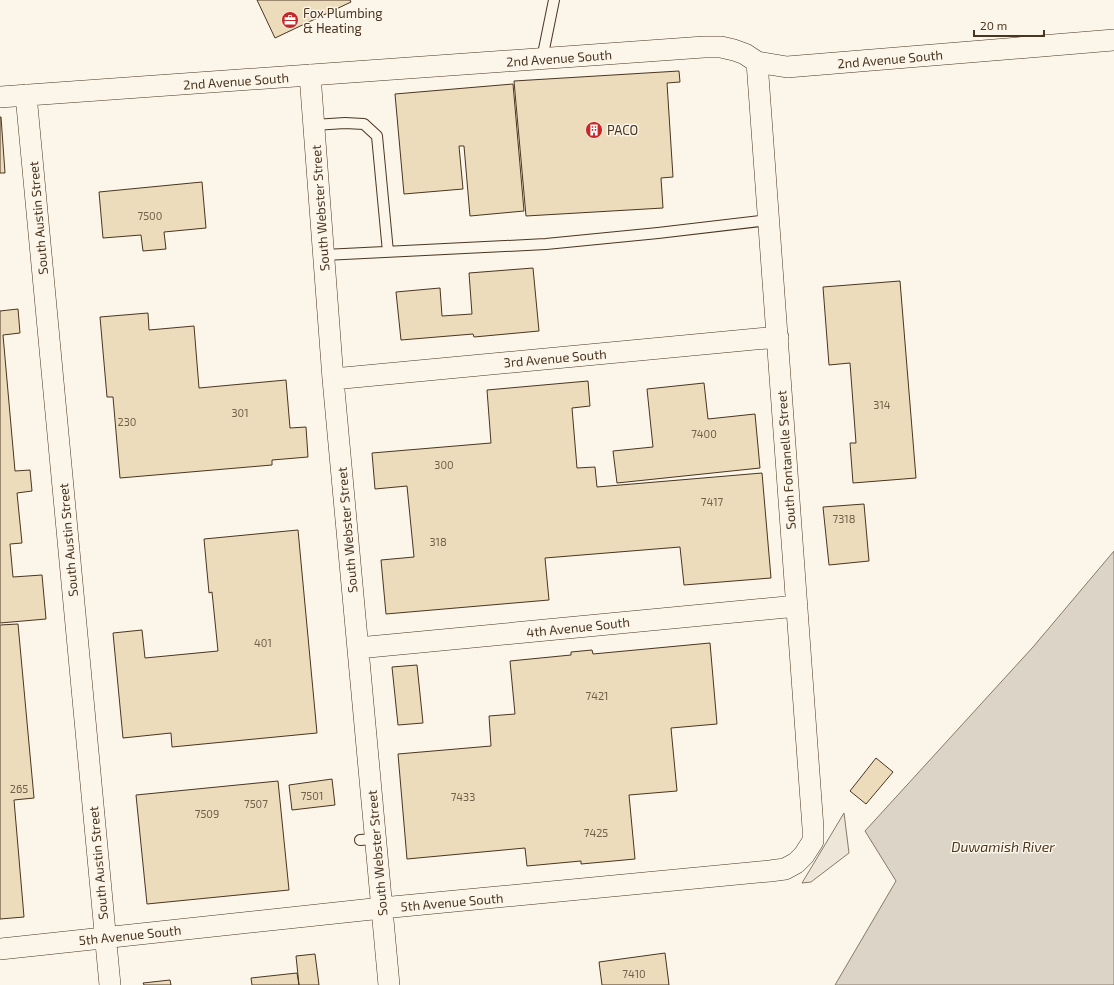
<svg xmlns="http://www.w3.org/2000/svg" width="1114" height="985" viewBox="0 0 1114 985" font-family="'Exo 2',sans-serif">
<style>
.green{fill:#ede6d9;stroke:#887966}
.water{fill:#dcd4c6;stroke:#887966}
.building{fill:#ecdcbc;stroke:#4a3520}
.lines{fill:none;stroke-linecap:round;stroke-linejoin:round}
.lane-casing{stroke:#4a3520;stroke-width:12}
.street-casing{stroke:#4a3520;stroke-width:22}
.lane{stroke:#fbf6e9;stroke-width:10}
.street{stroke:#fbf6e9;stroke-width:21}
.labels{text-anchor:middle;dominant-baseline:central;stroke-width:3;stroke-linejoin:round;paint-order:stroke}
.number-label{font-size:11px;fill:#725f47}
.poi-label{font-size:13px;fill:#4a3520;stroke:#fbf6e9;text-anchor:start}
.street-label{font-size:13px;fill:#4a3520;stroke:#fbf6e9}
.water-label{font-size:14px;font-style:italic;fill:#4a3520;stroke:#fbf6e9}
</style>
<rect width="100%" height="100%" fill="#fbf6e9"/>
<!-- green -->
<path class="green" d="M844,813l5,40 -38,29 -9,1z"/>
<!-- water -->
<path class="water" d="M1114,551v434h-279l61,-104 -31,-50 168,-184z"/>
<!-- building -->
<path class="building" d="M257,0h93l1,2 -76,36z
M679,71l1,11 -13,1 6,94 -12,1 2,30 -137,8 -12,-135z
M513,84l11,127 -54,5 -6,-70h-5l4,43 -59,5 -9,-100z
M0,117h1l4,56h-5z
M202,182l4,46 -42,4 2,17 -23,2 -2,-16 -38,3 -4,-46z
M533,268l6,63 -65,6 -1,-3 -72,6 -5,-48 44,-4 2,28 30,-2 -3,-41z
M900,281l16,197 -63,5 -3,-40h6l-6,-80 -21,2 -6,-78z
M18,309l2,24 -17,2 12,136 15,-1 2,21 -15,2 5,50 -12,1 3,33 29,-2 4,44 -46,4v-312z
M148,313l1,17 45,-4 5,62 87,-8 4,48 16,-1 2,30 -36,3v5l-152,13 -7,-81h-6l-7,-80z
M588,381l2,25 -18,2 5,60 18,-1 2,20 165,-14 9,105 -87,7 -4,-38 -135,11 4,42 -163,14 -5,-54 33,-3 -7,-71 -32,3 -3,-36 119,-10 -4,-53z
M704,383l4,36 47,-5 5,54 -143,15 -4,-32 40,-4 -6,-58z
M864,504l5,57 -40,4 -6,-58z
M298,530l19,203 -145,14 -1,-14 -48,5 -10,-105 29,-3 3,28 73,-7 -6,-59 -3,1 -5,-54z
M18,624l16,174 -20,2 10,117 -24,2v-294z
M710,643l7,81 -46,4 6,63 -48,4 6,64 -54,5v-3l-54,5 -2,-18 -118,11 -9,-105 93,-8 -2,-30 26,-2 -5,-53 61,-6v-3l21,-2 1,4z
M417,665l6,58 -25,2 -6,-58z
M876,758l17,14 -27,32 -16,-13z
M332,779l3,26 -43,5 -3,-25z
M278,781l11,109 -142,14 -11,-109z
M665,953l4,32h-67l-3,-23z
M315,954l4,31h-20l-3,-29z
M297,973l2,12h-47l-1,-7z
M170,980l1,5h-27l-1,-2z"/>
<g class="lines">
<!-- lane casing -->
<g class="lane-casing">
<path id="lane" d="M542,59l12,-59
M314,125l31,-2 19,1 13,12 11,116
M324,255l222,-11 112,-11 111,-13
M360,840l15,-1"/>
</g>
<!-- street casing -->
<g class="street-casing">
<path id="street" d="M310,75l23,304 56,606
M26,95l84,890
M0,97l704,-50h17l13,3 11,4 12,8 30,5 327,-27
M333,379l445,-42
M358,648l439,-42
M0,949l382,-41 388,-37 15,-2 11,-6 8,-8 9,-14v-13l-56,-766"/>
</g>
<!-- lane -->
<use href="#lane" class="lane"/>
<!-- street -->
<use href="#street" class="street"/>
</g>
<!-- icons -->
<defs>
<g id="office-disc" transform="scale(0.9)"><circle r="9.5" fill="#c62828" stroke="#fbf6e9"/><path d="M-6-3h4V-5.5h4V-3h4V5H-6ZM-1-4.5V-3h2v-1.5ZM-6 0V1H6V0Z" fill="#fff"/></g>
<g id="building-disc" transform="scale(0.9)"><circle r="9.5" fill="#c62828" stroke="#fbf6e9"/><path d="M-4-6H4V6H1V3H-1V6H-4ZM-2.5-4.3h1.7v1.8h-1.7ZM.8-4.3h1.7v1.8H.8ZM-2.5-1h1.7V.8h-1.7ZM.8-1h1.7V.8H.8Z" fill="#fff"/></g>
</defs>
<g fill-rule="evenodd">
<use href="#office-disc" x="290" y="20"/>
<use href="#building-disc" x="594" y="130"/>
</g>
<g class="labels">
<!-- number labels -->
<g class="number-label">
<text x="150" y="215">7500</text>
<text x="882" y="404">314</text>
<text x="240" y="412">301</text>
<text x="127" y="421">230</text>
<text x="704" y="433">7400</text>
<text x="444" y="464">300</text>
<text x="712" y="501">7417</text>
<text x="844" y="518">7318</text>
<text x="438" y="541">318</text>
<text x="263" y="642">401</text>
<text x="597" y="695">7421</text>
<text x="19" y="788">265</text>
<text x="312" y="795">7501</text>
<text x="463" y="796">7433</text>
<text x="256" y="803">7507</text>
<text x="207" y="813">7509</text>
<text x="596" y="832">7425</text>
<text x="634" y="973">7410</text>
</g>
<!-- poi labels -->
<g class="poi-label">
<text x="303" y="13">Fox Plumbing<tspan x="303" dy="15">&amp; Heating</tspan></text>
<text x="607" y="130">PACO</text>
</g>
<!-- street labels -->
<g class="street-label">
<text transform="translate(559 58) rotate(-4)">2nd Avenue South</text>
<text transform="translate(890 59) rotate(-5)">2nd Avenue South</text>
<text transform="translate(236 81) rotate(-4)">2nd Avenue South</text>
<text transform="translate(320 208) rotate(-94)">South Webster Street</text>
<text transform="translate(38 218) rotate(-95)">South Austin Street</text>
<text transform="translate(555 358) rotate(-5)">3rd Avenue South</text>
<text transform="translate(786 460) rotate(-94)">South Fontanelle Street</text>
<text transform="translate(347 530) rotate(-95)">South Webster Street</text>
<text transform="translate(68 540) rotate(-95)">South Austin Street</text>
<text transform="translate(578 627) rotate(-6)">4th Avenue South</text>
<text transform="translate(377 853) rotate(-95)">South Webster Street</text>
<text transform="translate(98 863) rotate(-95)">South Austin Street</text>
<text transform="translate(452 902) rotate(-5)">5th Avenue South</text>
<text transform="translate(130 935) rotate(-6)">5th Avenue South</text>
</g>
<!-- water labels -->
<g class="water-label">
<text x="1003" y="846">Duwamish River</text>
</g>
</g>
<!-- scale -->
<path d="M974 30v6h70v-6" fill="none" stroke="#4a3520" stroke-width="2"/>
<text x="980" y="30" font-size="12" fill="#4a3520" stroke="#fbf6e9" stroke-width="3" paint-order="stroke">20 m</text>
</svg>
